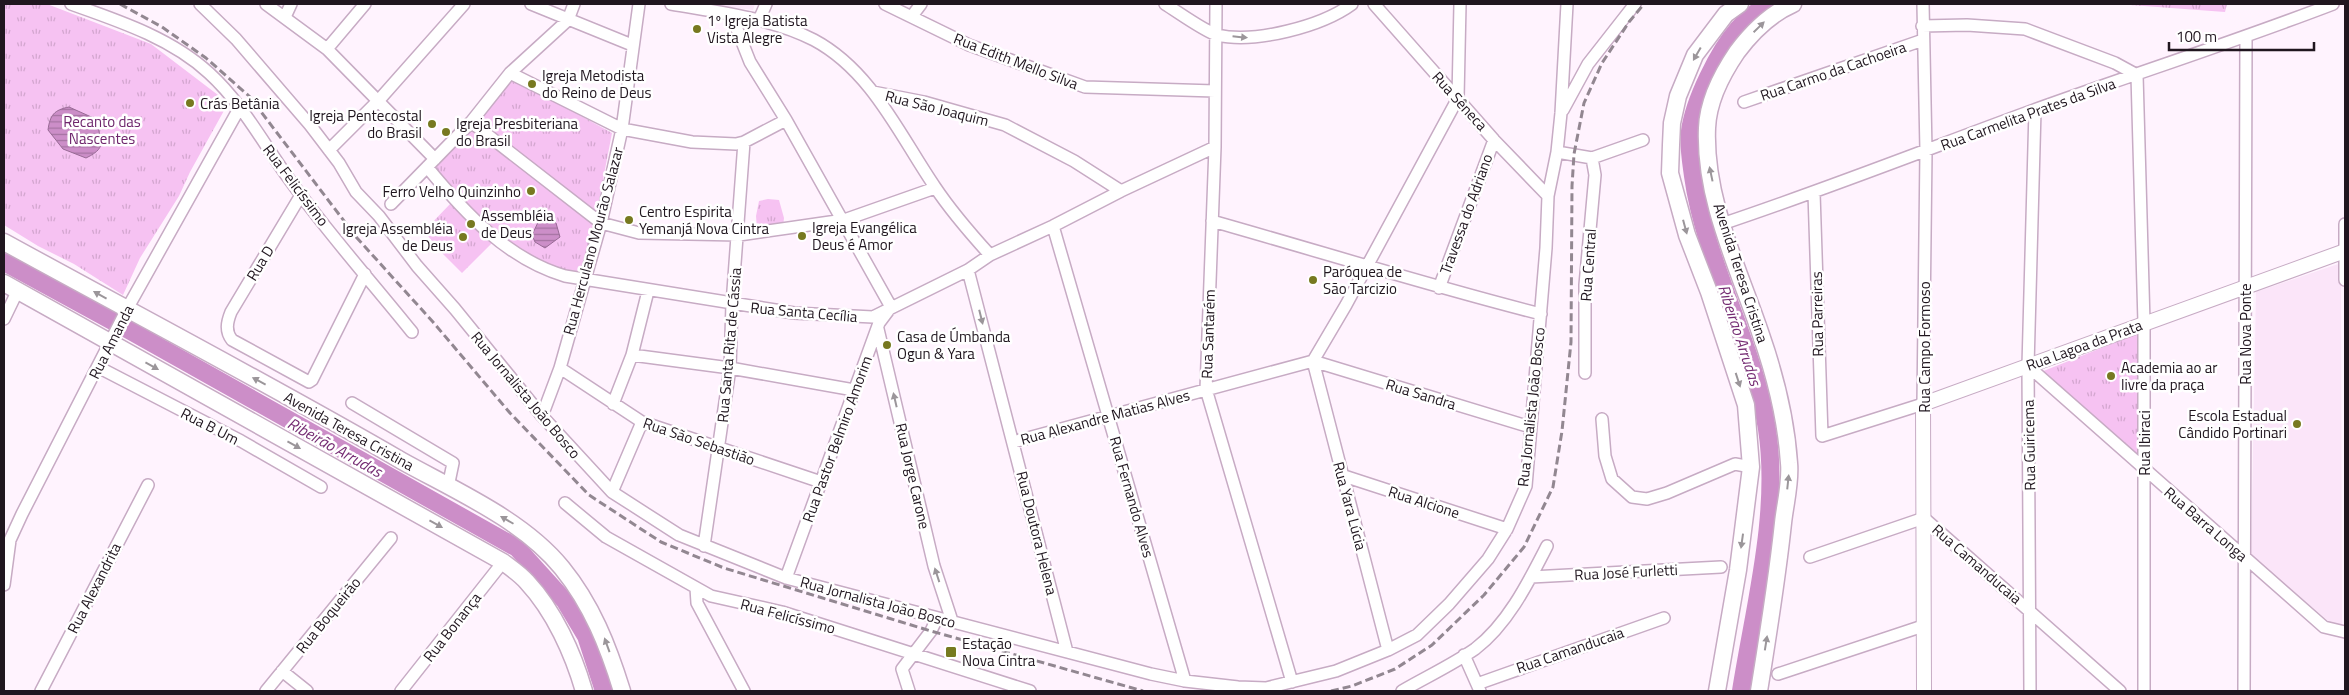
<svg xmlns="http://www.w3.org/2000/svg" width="2349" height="695" viewBox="0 0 2349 695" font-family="'Titillium Web',sans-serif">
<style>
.built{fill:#fbe5f9}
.park{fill:url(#park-tufts)}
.water{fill:url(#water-rules);stroke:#986a95}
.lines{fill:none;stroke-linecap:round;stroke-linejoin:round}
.river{stroke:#cc8ec8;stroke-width:18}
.minor-casing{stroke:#c7abc4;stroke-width:14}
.tertiary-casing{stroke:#c7abc4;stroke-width:16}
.secondary-casing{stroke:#c7abc4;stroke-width:19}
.minor{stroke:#fff;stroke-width:11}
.tertiary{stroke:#fff;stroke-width:14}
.secondary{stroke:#fff;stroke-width:16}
.rail{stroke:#928791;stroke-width:3;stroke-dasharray:8 4;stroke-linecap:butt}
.oneway{fill:#9b969a}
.poi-dot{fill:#777920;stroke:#fff;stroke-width:2}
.labels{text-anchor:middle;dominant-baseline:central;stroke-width:5;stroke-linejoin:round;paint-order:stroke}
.poi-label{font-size:15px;fill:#20161f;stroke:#fff;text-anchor:start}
.street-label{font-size:15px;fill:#20161f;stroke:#fff}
.park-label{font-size:15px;fill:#6e266c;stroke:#fff}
.water-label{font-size:16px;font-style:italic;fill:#752c73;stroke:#fff}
</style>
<defs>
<pattern id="park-tufts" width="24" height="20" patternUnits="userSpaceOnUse" patternTransform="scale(1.25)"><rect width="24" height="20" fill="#f6c2f2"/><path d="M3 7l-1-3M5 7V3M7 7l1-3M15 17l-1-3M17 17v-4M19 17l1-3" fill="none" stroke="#d3a6cf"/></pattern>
<pattern id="water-rules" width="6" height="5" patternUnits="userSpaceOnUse" patternTransform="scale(1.25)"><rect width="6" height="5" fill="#cc8ec8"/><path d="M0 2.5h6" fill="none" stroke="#a573a2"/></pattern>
</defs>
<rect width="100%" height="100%" fill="#fff3fe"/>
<!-- built -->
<path class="built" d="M705,4h50l-2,6z
M2341,263l1,362h-9l-82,-70 5,-263z"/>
<!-- park -->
<path class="park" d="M4,4h43l104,40 67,51 8,12 -36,65 -11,24 -39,62 -17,37 -49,-31 -36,-18 -34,-21z
M2117,4h110l-2,8z
M512,78l100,55 -16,83 -120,-95z
M473,124l57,50 64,51 -10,50 -30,-6 -60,-35 -64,-67z
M768,199l11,1 5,18 -1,9 -26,1 -1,-12 3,-15z
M452,202l41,40 -31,31 -21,-21 -17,-21z
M2144,331l-3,131 -100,-90z"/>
<!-- water -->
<path class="water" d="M69,107l29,13c-1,19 13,26 -12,38l-23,-9 -15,-19c2,-15 6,-20 21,-23z
M541,216h7l8,7 4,14 -15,11 -10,-6 -3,-7z"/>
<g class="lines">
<!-- river -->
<path class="river" d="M4,262l125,68 388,218 48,53 21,35 18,55
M1741,691c13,-83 39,-178 26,-262 -13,-86 -62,-166 -74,-253 -2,-15 -5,-31 -3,-45 4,-30 28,-79 48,-102 8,-9 19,-17 28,-25"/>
<!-- minor casing -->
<g class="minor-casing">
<path id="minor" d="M71,4c48,17 100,34 138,69 33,30 54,70 80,106 38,53 82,102 123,153
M200,4l36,35 74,86 29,38 17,29 23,24 38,50 38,43 87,107 70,76 67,43 107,43 365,96 34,7 53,6 28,1 70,-17 52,-21 29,-15 32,-31 39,-45 19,-30 19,-43 20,-238 2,-52 9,-44 4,-39 6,-109
M266,4l61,45 108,110
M531,4l101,41
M671,4c46,8 101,14 143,36 58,31 86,96 121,147 16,24 35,46 55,68
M885,4l84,41 116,42 130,4
M1165,4c13,8 39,27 52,31 38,9 105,-9 135,-31
M1216,4l-1,143 -9,242 86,293
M1374,4l120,136 54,56
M731,14l19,48 36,58 105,187 -12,16 -93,255
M912,16l9,-12
M285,17l6,-13
M759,20l7,-16
M1922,26l45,-1 58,4 90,34 22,12 7,248v368
M327,49l38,-45
M510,73l112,56 70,13 44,2 8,-2 42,-22
M873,92l51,10 81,23 69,36 47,30
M1744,102l179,-62
M1563,110l25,-46 47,-60
M471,122l130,101 38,10 100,2 105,-15 91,-32
M329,150l50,-50 85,-96
M1557,152l35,6 51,-18
M427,167c37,45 80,92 138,109l229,37 79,4 95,-47 22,-15 63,-29 68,-35 94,-44
M1814,193l8,243 101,-32 3,-253 -3,-147
M301,195l-70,117c-4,10 -6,19 1,28l77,42 3,-2 53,-106
M391,204l80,-82 39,-49 58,-53 6,-16
M1212,221c110,31 218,65 329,93
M1722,224c105,-35 208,-76 312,-114 100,-36 200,-68 299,-106
M2345,224v56
M1053,226l132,455
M968,270l99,382
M1439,288l55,-148
M4,319l14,-29
M878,329l56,237 18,55
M632,355l98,13 124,22
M1313,361l75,289
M1313,361l217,66
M2028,366l296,261 21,5
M98,367l143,74 80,46
M560,368l82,54 179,60
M1585,373v-88l10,-110 -3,-17
M352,403l101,60 -5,24
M613,404l19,-49 16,-64
M542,416l18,-48 41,-145 21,-94 17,-125
M1602,419l3,37 7,23 20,18 15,2 20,-6 68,-29 16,3
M1013,442l300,-81 33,-56 112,-207 2,-94
M1341,475l166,54
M612,492l30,-70
M565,503l41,34 105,59 71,16 248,79
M704,546l26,-178 2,-64 12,-162
M1810,557l114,-39 196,173
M1531,577l190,-10
M4,585l6,-45 12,-26 105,-205 113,-202
M696,588l1,15 47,88
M1464,655l16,36
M282,671l25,20
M1778,674l145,-48
M1477,684l187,-66
M41,691l107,-206
M266,691l125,-153
M401,691l102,-129
M909,691l-7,-22 29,-38 6,-13
M1402,691c24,-14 50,-26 73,-42 33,-25 54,-68 72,-103
M2030,691l-2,-325 7,-256
M2244,691l2,-654"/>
</g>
<!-- tertiary casing -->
<g class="tertiary-casing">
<path id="tertiary" d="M1924,691l-1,-287 422,-153"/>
</g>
<!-- secondary casing -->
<g class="secondary-casing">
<path id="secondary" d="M4,242c133,73 267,143 398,219 54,30 121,59 160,107 30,37 46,78 60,123
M4,283l499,279c8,6 17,12 24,20 27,29 46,71 57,109
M1717,691l21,-121 13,-103 -5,-62 -37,-113 -22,-57 -17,-62 1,-28 1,-22 6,-27 17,-41 31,-41 14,-10
M1759,691c9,-56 18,-111 24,-168 2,-19 8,-41 6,-60 -3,-45 -13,-85 -28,-128 -22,-66 -57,-135 -54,-207 1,-27 15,-54 30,-76 15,-20 33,-38 56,-48"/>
</g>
<!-- minor -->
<use href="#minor" class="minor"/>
<!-- tertiary -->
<use href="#tertiary" class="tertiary"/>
<!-- secondary -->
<use href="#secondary" class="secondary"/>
<!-- rail -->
<path class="rail" d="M120,4l42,23 44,31 43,38 108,142 76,84 77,91 79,82 72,47 63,26 207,63 212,60
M1331,691l21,-5 43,-17 37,-24 52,-50 40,-48 29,-60 9,-56 9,-89 1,-156 2,-32 10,-51 18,-40 27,-41 15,-18"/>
</g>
<!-- one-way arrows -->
<defs><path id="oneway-solid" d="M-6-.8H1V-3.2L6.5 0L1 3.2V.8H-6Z" transform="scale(1.25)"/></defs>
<g class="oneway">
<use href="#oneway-solid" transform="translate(1759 27) rotate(-44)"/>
<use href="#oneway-solid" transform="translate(1240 37) rotate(6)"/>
<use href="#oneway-solid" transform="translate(1697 54) rotate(120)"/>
<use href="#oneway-solid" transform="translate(1711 174) rotate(-102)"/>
<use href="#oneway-solid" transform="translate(1685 227) rotate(75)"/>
<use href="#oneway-solid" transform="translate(100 295) rotate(-151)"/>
<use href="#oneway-solid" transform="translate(981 317) rotate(76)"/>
<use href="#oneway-solid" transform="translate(152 366) rotate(29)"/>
<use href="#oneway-solid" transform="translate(1738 380) rotate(72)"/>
<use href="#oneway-solid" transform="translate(259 381) rotate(-152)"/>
<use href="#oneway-solid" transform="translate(895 400) rotate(-103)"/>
<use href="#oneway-solid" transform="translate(294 445) rotate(29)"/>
<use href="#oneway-solid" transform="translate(1788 482) rotate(-84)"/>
<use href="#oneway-solid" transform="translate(507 520) rotate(-150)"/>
<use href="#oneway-solid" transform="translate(436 524) rotate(29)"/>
<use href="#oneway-solid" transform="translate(1742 541) rotate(98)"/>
<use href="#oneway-solid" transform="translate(937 575) rotate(-108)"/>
<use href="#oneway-solid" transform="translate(1766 643) rotate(-81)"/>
<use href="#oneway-solid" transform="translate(607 645) rotate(-110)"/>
</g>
<!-- markers -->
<g class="poi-dot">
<circle cx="697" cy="29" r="5"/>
<circle cx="532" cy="84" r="5"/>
<circle cx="190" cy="103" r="5"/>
<circle cx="432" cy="124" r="5"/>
<circle cx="446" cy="132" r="5"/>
<circle cx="531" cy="191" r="5"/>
<circle cx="629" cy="220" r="5"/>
<circle cx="471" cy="224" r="5"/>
<circle cx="802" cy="236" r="5"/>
<circle cx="463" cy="237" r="5"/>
<circle cx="1313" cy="280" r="5"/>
<circle cx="887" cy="345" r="5"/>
<circle cx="2111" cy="376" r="5"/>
<circle cx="2297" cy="424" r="5"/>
<rect x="945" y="646" width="12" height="12" rx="2.5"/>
</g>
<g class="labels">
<!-- poi labels -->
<g class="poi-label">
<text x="707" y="20">1º Igreja Batista<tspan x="707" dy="17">Vista Alegre</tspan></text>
<text x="542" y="75">Igreja Metodista<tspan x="542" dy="17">do Reino de Deus</tspan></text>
<text x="200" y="103">Crás Betânia</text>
<text x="422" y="115" text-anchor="end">Igreja Pentecostal<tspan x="422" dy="17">do Brasil</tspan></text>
<text x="456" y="123">Igreja Presbiteriana<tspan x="456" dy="17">do Brasil</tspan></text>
<text x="521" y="191" text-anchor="end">Ferro Velho Quinzinho</text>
<text x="639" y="211">Centro Espirita<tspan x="639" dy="17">Yemanjá Nova Cintra</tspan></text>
<text x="481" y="215">Assembléia<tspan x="481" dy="17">de Deus</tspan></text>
<text x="812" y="227">Igreja Evangélica<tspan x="812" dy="17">Deus é Amor</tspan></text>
<text x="453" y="228" text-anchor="end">Igreja Assembléia<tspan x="453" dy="17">de Deus</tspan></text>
<text x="1323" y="271">Paróquea de<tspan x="1323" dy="17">São Tarcizio</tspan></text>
<text x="897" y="336">Casa de Úmbanda<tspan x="897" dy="17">Ogun &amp; Yara</tspan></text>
<text x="2121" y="367">Academia ao ar<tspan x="2121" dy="17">livre da praça</tspan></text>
<text x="2287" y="415" text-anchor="end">Escola Estadual<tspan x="2287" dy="17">Cândido Portinari</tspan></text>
<text x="962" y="643">Estação<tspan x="962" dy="17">Nova Cintra</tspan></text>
</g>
<!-- street labels -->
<g class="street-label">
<text transform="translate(1016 61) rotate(21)">Rua Edith Mello Silva</text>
<text transform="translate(1833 71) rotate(-19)">Rua Carmo da Cachoeira</text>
<text transform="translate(1460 101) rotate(48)">Rua Sêneca</text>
<text transform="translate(937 108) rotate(14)">Rua São Joaquim</text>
<text transform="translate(2028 114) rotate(-20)">Rua Carmelita Prates da Silva</text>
<text transform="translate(296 185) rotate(53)">Rua Felicíssimo</text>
<text transform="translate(1466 214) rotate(-70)">Travessa do Adriano</text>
<text transform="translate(593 241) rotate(-75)">Rua Herculano Mourão Salazar</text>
<text transform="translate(260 263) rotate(-59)">Rua D</text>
<text transform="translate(1588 265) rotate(-86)">Rua Central</text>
<text transform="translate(1741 273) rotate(72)">Avenida Teresa Cristina</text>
<text transform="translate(804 312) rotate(5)">Rua Santa Cecília</text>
<text transform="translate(1817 314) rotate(-91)">Rua Parreiras</text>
<text transform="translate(1208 334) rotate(-88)">Rua Santarém</text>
<text transform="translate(2245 334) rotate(-90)">Rua Nova Ponte</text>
<text transform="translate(111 342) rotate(-63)">Rua Amanda</text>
<text transform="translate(729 345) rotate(-85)">Rua Santa Rita de Cássia</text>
<text transform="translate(2084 345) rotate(-20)">Rua Lagoa da Prata</text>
<text transform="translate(1924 347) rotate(-90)">Rua Campo Formoso</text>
<text transform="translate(1421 394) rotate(17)">Rua Sandra</text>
<text transform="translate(526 395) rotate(50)">Rua Jornalista João Bosco</text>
<text transform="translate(1531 407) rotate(-84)">Rua Jornalista João Bosco</text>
<text transform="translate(1105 417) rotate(-15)">Rua Alexandre Matias Alves</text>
<text transform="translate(210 426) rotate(27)">Rua B Um</text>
<text transform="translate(349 431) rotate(29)">Avenida Teresa Cristina</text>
<text transform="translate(837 439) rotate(-70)">Rua Pastor Belmiro Amorim</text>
<text transform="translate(699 441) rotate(19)">Rua São Sebastião</text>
<text transform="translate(2144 443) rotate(-90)">Rua Ibiraci</text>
<text transform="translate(2029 445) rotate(-91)">Rua Guiricema</text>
<text transform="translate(913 476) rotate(77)">Rua Jorge Carone</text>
<text transform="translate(1132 497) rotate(74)">Rua Fernando Alves</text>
<text transform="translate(1424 502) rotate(18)">Rua Alcione</text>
<text transform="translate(1350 506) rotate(75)">Rua Yara Lúcia</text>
<text transform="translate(2206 524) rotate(41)">Rua Barra Longa</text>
<text transform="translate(1037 533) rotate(76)">Rua Doutora Helena</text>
<text transform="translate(1977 564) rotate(41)">Rua Camanducaia</text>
<text transform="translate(1626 572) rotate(-3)">Rua José Furletti</text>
<text transform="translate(94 588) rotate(-63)">Rua Alexandrita</text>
<text transform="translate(878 602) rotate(15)">Rua Jornalista João Bosco</text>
<text transform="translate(328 615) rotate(-51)">Rua Boqueirão</text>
<text transform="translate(788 616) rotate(15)">Rua Felicíssimo</text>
<text transform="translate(452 627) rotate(-52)">Rua Bonança</text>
<text transform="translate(1570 650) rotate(-19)">Rua Camanducaia</text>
</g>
<!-- park labels -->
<g class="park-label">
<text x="102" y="121">Recanto das<tspan x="102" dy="17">Nascentes</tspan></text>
</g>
<!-- water labels -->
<g class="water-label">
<text transform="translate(1740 335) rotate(72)">Ribeirão Arrudas</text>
<text transform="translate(335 447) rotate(29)">Ribeirão Arrudas</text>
</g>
</g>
<!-- border -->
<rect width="2349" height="695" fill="none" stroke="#20161f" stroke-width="10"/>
<!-- scale -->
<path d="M2169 42v8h145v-8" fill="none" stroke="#20161f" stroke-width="2.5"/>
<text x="2176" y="42" font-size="15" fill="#20161f" stroke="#ffffff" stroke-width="4" paint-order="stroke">100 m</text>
</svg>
